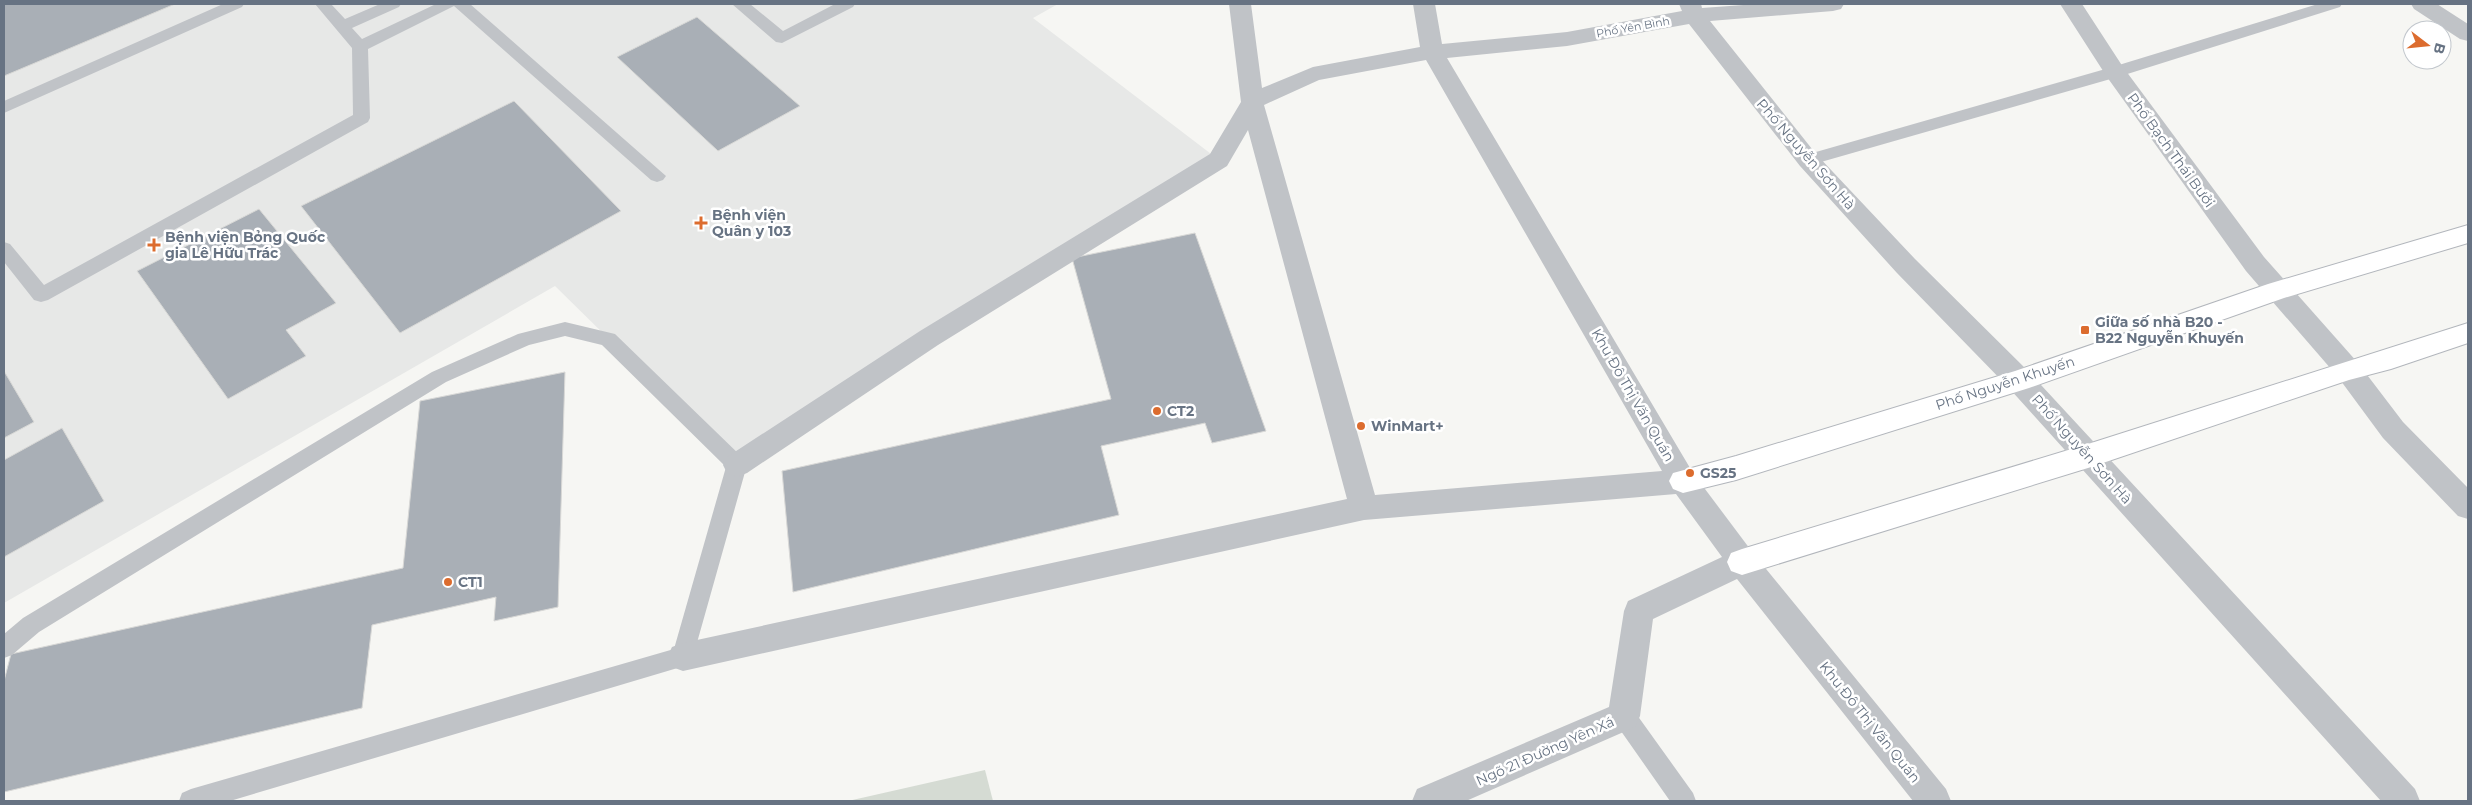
<svg xmlns="http://www.w3.org/2000/svg" width="2472" height="805" viewBox="0 0 2472 805" font-family="Montserrat,sans-serif">
<style>
.built{fill:#e7e8e7}
.green{fill:#d5dbd3}
.building{fill:#a9afb6;stroke:#d8d8d6}
.lines{fill:none;stroke-linecap:round;stroke-linejoin:round}
.secondary-casing{stroke:#b2b6bc;stroke-width:2}
.lane{fill:#c0c3c7;fill-rule:evenodd}
.street{fill:#c0c3c7;fill-rule:evenodd}
.secondary{fill:#fff;fill-rule:evenodd}
.poi-dot{fill:#dc6c2e;stroke:#fff;stroke-width:2}
.labels{text-anchor:middle;dominant-baseline:central;stroke-width:5;stroke-linejoin:round;paint-order:stroke}
.far-street-label{font-size:11px;fill:#677383;stroke:#fff}
.street-label{font-size:14px;fill:#677383;stroke:#fff}
.poi-label{font-size:14px;font-weight:bold;fill:#677383;stroke:#fff;text-anchor:start}
</style>
<rect width="100%" height="100%" fill="#f6f6f3"/>
<!-- built -->
<path class="built" d="M4,4h1054l-25,14 186,142 -482,305 -182,-179 -551,317z"/>
<!-- green -->
<path class="green" d="M985,770l8,31h-145z"/>
<!-- building -->
<path class="building" d="M4,4h171l-171,72z
M697,17l103,89 -82,45 -101,-94z
M514,101l107,110 -221,122 -99,-127z
M259,209l77,94 -50,27 20,26 -78,43 -91,-128z
M1195,233l71,198 -54,12 -7,-20 -104,23 18,69 -326,77 -11,-121 329,-72 -39,-141z
M4,371l30,51 -30,16z
M565,372l-7,235 -64,14 2,-24 -124,28 -10,83 -358,84v-111l7,-27 392,-86 17,-167z
M62,428l42,73 -100,56v-97z"/>
<g class="lines">
<!-- secondary casing -->
<g class="secondary-casing">
<path id="secondary" d="M2468,225v18l-184,55 -255,90 -293,92 -53,13 -10,-4 -4,-8 4,-8 63,-17 279,-85 253,-87z
M2468,323v20l-77,26 -42,11 -261,88 -346,107 -11,-4 -4,-9 4,-9 11,-4 346,-105z"/>
</g>
<!-- lane -->
<path class="lane" d="M223,4h21l-2,3 -238,106v-12z
M315,4h16l14,15 35,-15h21l-2,3 -47,21 10,11 74,-35h34l196,172 -3,4 -6,2 -6,-2 -197,-174 -86,43 2,69 -2,4 -320,178 -7,2 -7,-2 -30,-38v-20l6,2 34,41 309,-170 -1,-67z
M732,4h18l33,27 52,-27h20l-2,3 -71,36 -6,-1z
M2318,4h24l-2,3 -219,69 -307,88 -6,2 -6,-2 -3,-4 3,-4 307,-88z
M565,322l50,12 129,125 3,6 -56,199 -461,137h-51l3,-8 9,-4 483,-140 52,-182 -124,-122 -37,-9 -36,9 -83,37 -407,250 -27,23 -8,3v-24l19,-16 409,-246 86,-38z
M1624,705l8,3 61,85 3,8h-26l-54,-77 -4,-8 4,-8z"/>
<!-- street -->
<path class="street" d="M1229,4h22l11,84 51,-21 107,-20 -7,-43h22l7,40 125,-12 115,-21 -3,-7h22l1,4 55,-4h87l-3,5 -8,2 -123,10 106,133 99,105 114,113 386,417 5,12h-39l-372,-413 -112,-115 -97,-107 -111,-142 -122,22 -120,12 246,415 60,80 193,236 5,12h-38l-176,-222 -84,40 -13,97 -5,11 -169,74h-54l5,-12 192,-82 15,-96 4,-10 94,-44 -46,-63 -312,26 -681,151 -11,-4 -5,-10 5,-10 11,-4 664,-144 -99,-369 -21,36 -289,179 -191,128 -10,4 -10,-4 -4,-8 4,-8 193,-126 290,-177 31,-52zM1426,60l236,411 -287,24 -111,-390 55,-25z
M2060,4h22l41,63 141,190 94,106 45,59 65,66v31l-10,-3 -75,-78 -45,-61 -92,-106 -139,-194z
M2411,4h26l31,20v17l-8,-2 -46,-30z"/>
<!-- secondary -->
<use href="#secondary" class="secondary"/>
</g>
<!-- markers -->
<g class="poi-dot">
<path d="M698.5 215.5h5v5h5v5h-5v5h-5v-5h-5v-5h5z"/>
<path d="M151.5 237.5h5v5h5v5h-5v5h-5v-5h-5v-5h5z"/>
<rect x="2080" y="325" width="10" height="10" rx="2.5"/>
<circle cx="1157" cy="411" r="5"/>
<circle cx="1361" cy="426" r="5"/>
<circle cx="1690" cy="473" r="5"/>
<circle cx="448" cy="582" r="5"/>
</g>
<g class="labels">
<!-- far-street labels -->
<g class="far-street-label">
<text transform="translate(1633 27) rotate(-10)">Phố Yên Bình</text>
</g>
<!-- street labels -->
<g class="street-label">
<text transform="translate(2171 150) rotate(54)">Phố Bạch Thái Bưởi</text>
<text transform="translate(1806 154) rotate(49)">Phố Nguyễn Sơn Hà</text>
<text transform="translate(2005 383) rotate(-18)">Phố Nguyễn Khuyến</text>
<text transform="translate(1633 395) rotate(60)">Khu Đô Thị Văn Quán</text>
<text transform="translate(2082 449) rotate(48)">Phố Nguyễn Sơn Hà</text>
<text transform="translate(1870 722) rotate(51)">Khu Đô Thị Văn Quán</text>
<text transform="translate(1545 751) rotate(-24)">Ngõ 21 Đường Yên Xá</text>
</g>
<!-- poi labels -->
<g class="poi-label">
<text x="712" y="215">Bệnh viện<tspan x="712" dy="16">Quân y 103</tspan></text>
<text x="165" y="237">Bệnh viện Bỏng Quốc<tspan x="165" dy="16">gia Lê Hữu Trác</tspan></text>
<text x="2095" y="322">Giữa số nhà B20 -<tspan x="2095" dy="16">B22 Nguyễn Khuyến</tspan></text>
<text x="1167" y="411">CT2</text>
<text x="1371" y="426">WinMart+</text>
<text x="1700" y="473">GS25</text>
<text x="458" y="582">CT1</text>
</g>
</g>
<!-- border -->
<rect width="2472" height="805" fill="none" stroke="#677383" stroke-width="10"/>
<!-- north arrow -->
<g transform="translate(2427 45) rotate(106)"><circle r="24" fill="#ffffff" stroke="#c2c7cd"/>
<path d="M0-4L9 19L0 12L-9 19Z" fill="#dc6c2e"/>
<text y="-8" font-size="14" font-weight="bold" text-anchor="middle" fill="#677383">B</text>
</g>
</svg>
